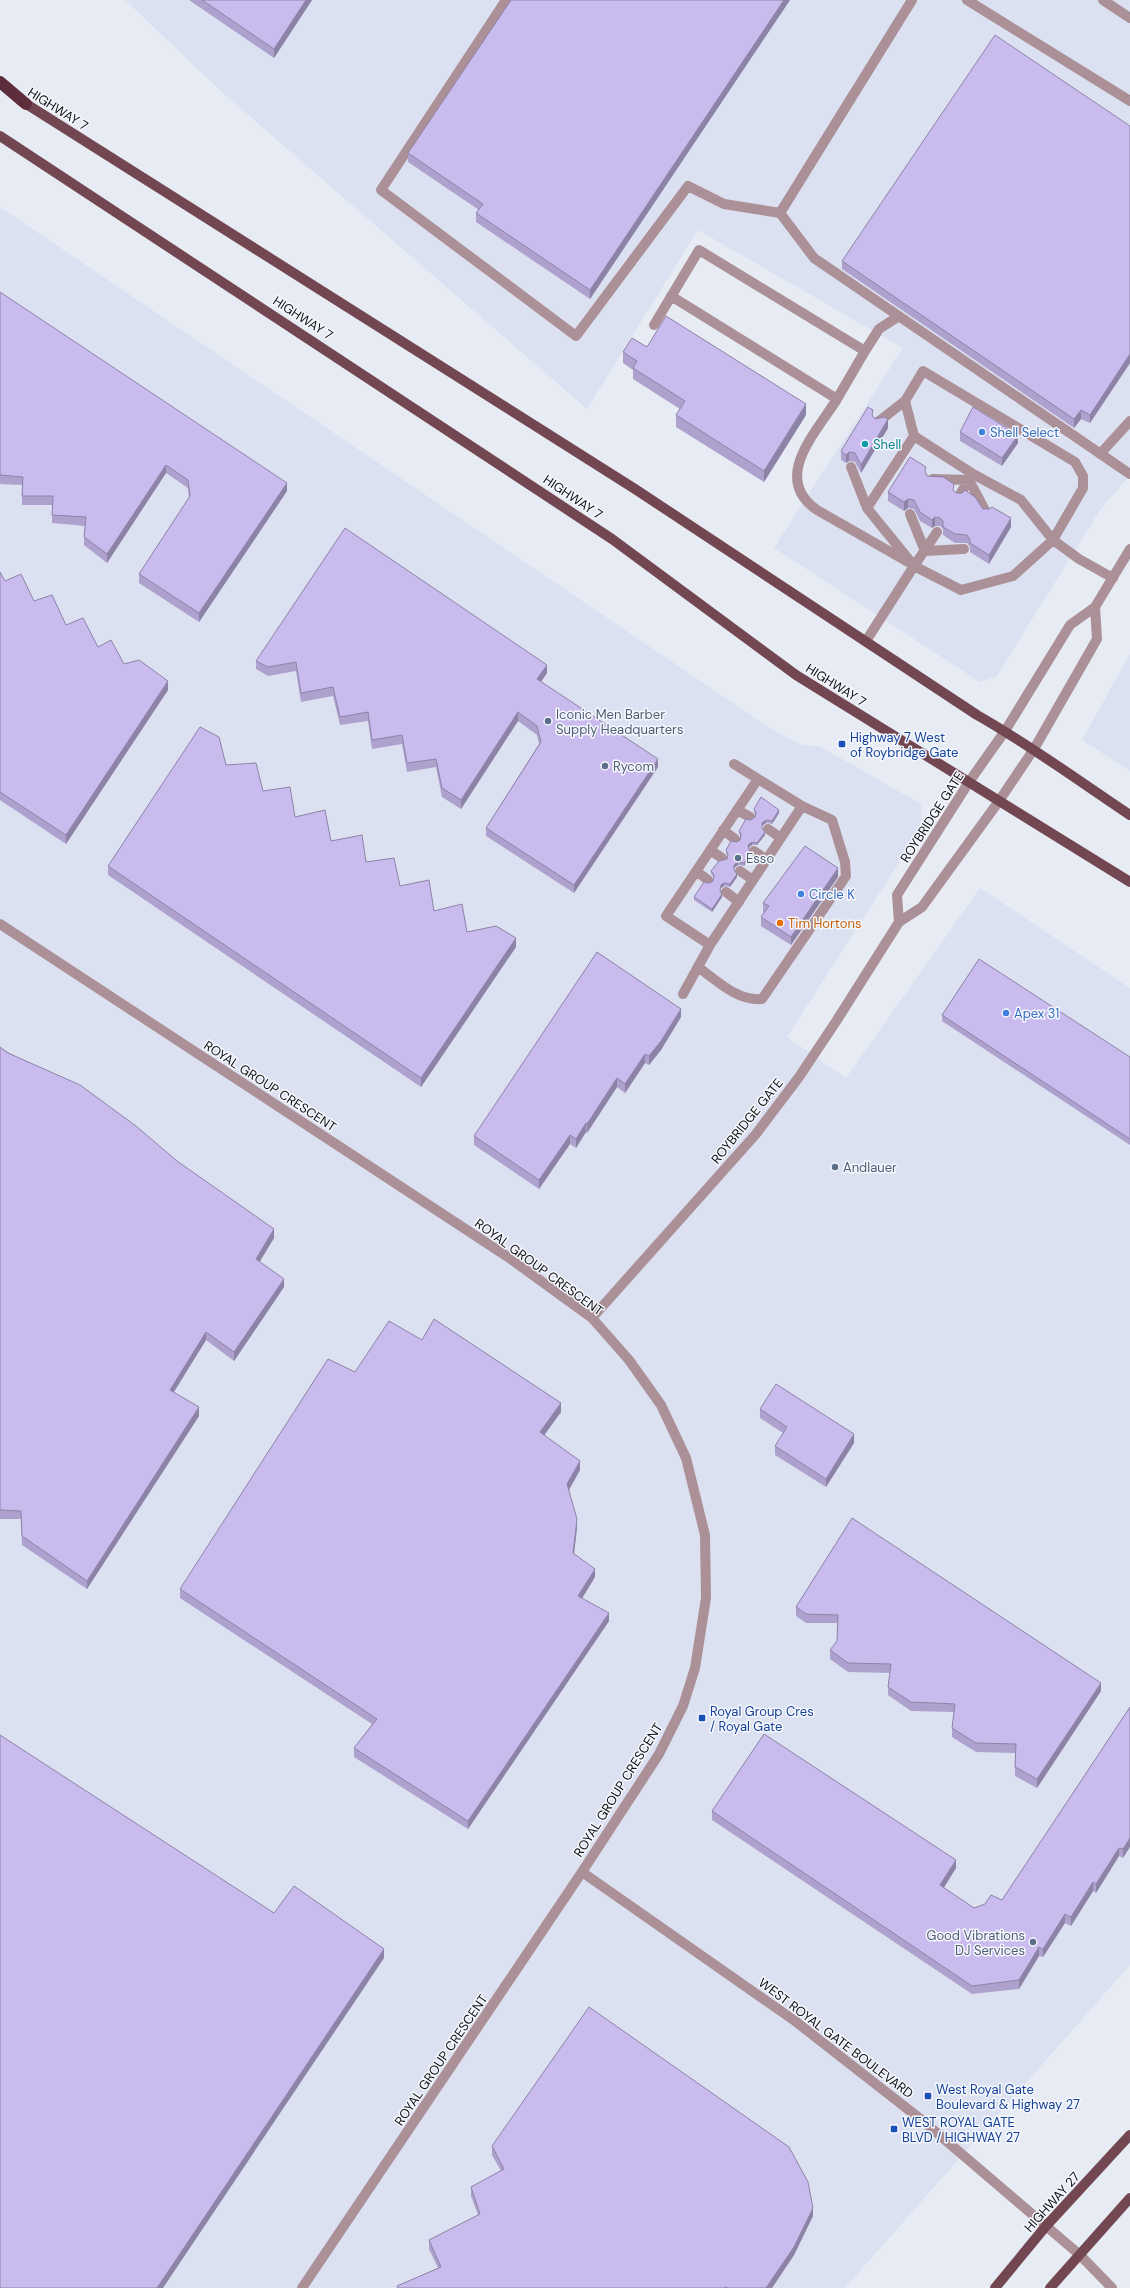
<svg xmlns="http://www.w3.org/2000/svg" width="1130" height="2288" viewBox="0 0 1130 2288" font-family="'DM Sans',sans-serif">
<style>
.built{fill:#dbe1f1}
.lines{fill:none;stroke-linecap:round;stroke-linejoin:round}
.service{stroke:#ab9197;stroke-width:10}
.minor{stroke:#ab9197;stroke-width:10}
.primary{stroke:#734752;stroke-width:10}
.motorway{stroke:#5e2d3b;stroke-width:12}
.wall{fill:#aea1ce}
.shaded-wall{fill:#8d83a7}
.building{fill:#cabbef;stroke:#8d83a7}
.shop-dot{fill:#3f7fe0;stroke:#f6f8fe;stroke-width:1.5}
.culture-dot{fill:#0f9aa8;stroke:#f6f8fe;stroke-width:1.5}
.service-dot{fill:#5c6f8a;stroke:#f6f8fe;stroke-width:1.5}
.transit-dot{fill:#1a4fb4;stroke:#f6f8fe;stroke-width:1.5}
.food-dot{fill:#e8710a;stroke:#f6f8fe;stroke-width:1.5}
.labels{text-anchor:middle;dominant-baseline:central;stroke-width:3;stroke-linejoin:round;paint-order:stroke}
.street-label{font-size:13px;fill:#101115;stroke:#f6f8fe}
.shop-label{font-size:13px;fill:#366cbe;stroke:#f6f8fe;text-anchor:start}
.culture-label{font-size:13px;fill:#0d838f;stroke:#f6f8fe;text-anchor:start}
.service-label{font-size:13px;fill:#4e5e75;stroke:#f6f8fe;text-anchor:start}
.transit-label{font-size:13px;fill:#164399;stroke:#f6f8fe;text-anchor:start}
.food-label{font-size:13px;fill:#c56008;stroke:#f6f8fe;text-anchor:start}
</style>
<rect width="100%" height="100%" fill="#e7ebf4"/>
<!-- built -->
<path class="built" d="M125,0h1005v475l-30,35 -104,167 -16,5 -206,-134 129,-200 -205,-118 -111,179 -364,-316z
M0,207l770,521 29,16 22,3 100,57 1,23 -135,210 59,41 134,-190 150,100v977l-285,323h-845z
M1130,654v117l-48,-31z"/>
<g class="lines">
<!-- service -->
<path class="service" d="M506,0l-125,190 195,146 112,-150 36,18 56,9 34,45 316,216
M967,0l163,101
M780,213l132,-213
M671,296l166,103c-21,34 -66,79 -20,111l91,52
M654,325l45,-75 166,101 -28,48
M865,351l14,-22 20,-13
M878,422l27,-21
M914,436l-9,-35 18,-30 152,91 8,14v12l-30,52 -32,-40 -48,-26 -59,-38 -47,72 47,58
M1100,454l30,-33
M851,467l16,41
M933,479l36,1 17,32
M959,496l13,-21
M910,514l15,37 39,-2
M914,566l23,-34
M866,641l48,-75 47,24 52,-14 40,-36 26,19 34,19
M737,810l13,7
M768,829l13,9
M723,830l12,9
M710,850l12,8
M754,851l13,9
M696,871l12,9
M740,871l13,9
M726,892l13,10
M710,945l-44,-29 92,-137
M698,967c19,14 39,34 64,32l84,-123 -1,-14 -13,-42 -30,-14
M683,994l27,-49 92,-139 -68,-42"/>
<!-- minor -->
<path class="minor" d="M1103,0l27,18
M899,922l-2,-27 72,-113 36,-51 65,-106 25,-18 35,-58
M0,924l508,333 84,61 37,42 32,45 25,53 19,77 1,63 -11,70 -12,38 -24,48 -77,118 -280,416
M592,1318l164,-184 43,-57 38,-57 62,-98 23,-15 77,-106 35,-52 63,-110 -2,-32
M582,1872l213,149 128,100 123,105 34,29 32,33"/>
<!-- primary -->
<path class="primary" d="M20,100l615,389 342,226c53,30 102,66 153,100
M0,136l612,403 184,136 334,207
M995,2288l51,-62 84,-91
M1050,2288l80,-90"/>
<!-- motorway -->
<path class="motorway" d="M0,82l26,22"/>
</g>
<!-- wall -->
<path class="wall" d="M189,0h123l-38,58z
M511,0h279l-200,299 -114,-77v-9l3,-3 -71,-48v-9z
M1130,126v237l-40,60 -9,-4 -7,9 -232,-159v-8z
M0,292l287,199 -88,131 -60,-39v-9l50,-76 -1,-10 -22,-15 -59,90 -23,-18v-8l1,-11 -33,-3v-18h-30v-20l-22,-1z
M647,347l159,68 -42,67 -88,-55v-12l4,-6 -47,-30v-9l-10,-7v-11z
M873,416l2,3 13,9 -27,45 -6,-11 -6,-1 -3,2 -5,-3v-9z
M960,432l58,11 -16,23 -42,-25z
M926,473l1,3 27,15 2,2 55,34 -22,37 -19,-12v-5l-3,-4h-12l-12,-8v-6l-3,-3h-5l-3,2 -12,-7 -6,-12 -6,-1 -4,3 -16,-10v-9z
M0,572l5,9 61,44 58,39 44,26 -102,154 -66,-44z
M256,661l291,12 -6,9 117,85 -84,126 -88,-57v-8l53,-84 -2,-9 -19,-14 -57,88 -19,-12 -6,-30 -29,5 -5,-28 -30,5 -4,-28 -28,4 -7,-29 -32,6 -5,-31 -28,5 -12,-7z
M226,765l37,26 32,26 36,24 35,21 68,49 33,21 49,15 -95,140 -313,-212v-9z
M754,809l25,4 -7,11 -6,-1 -4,3v3l3,6 -8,10h-5l-3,2 1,9 -6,10 -6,-1 -4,3v3l3,6 -7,10 -6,-1 -3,2 -1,4 2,5 -10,15 -18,-12v-3l19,-16 1,-4 -3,-3v-3l16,-12 1,-2 -2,-4v-3l14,-10 1,-4 -2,-2v-3l12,-11 4,-3 1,-1 -2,-4z
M838,877l-47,68 -30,-19v-9l3,-5h-1v-9z
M942,1015l188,42v88l-188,-124z
M681,1017l-20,33 -12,15 -4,-2 -20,30 -8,-6 -30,46 -1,-1 -10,16 -6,-4 -31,45 -65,-44v-9z
M0,1047l177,114 97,77 -15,24 25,25 -50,74 -28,-21 -32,52 25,24 -112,173 -65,-44 -1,-26h-21z
M422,1340l139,72 -17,23 36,35 -11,20 8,38 -3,26 21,23 -13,21 27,23 -141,208 -114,-72v-9l18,-24 -192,-126v-9z
M760,1409l94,34 -28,44 -51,-32v-9l8,-13 -23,-15z
M852,1518l249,173 -64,97 -22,-12v-23l-39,-1 -24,-15v-9l2,-16 -43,-1 -23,-16v-8l2,-14 -42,-1 -18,-13v-9l7,-9 1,-18h-32l-10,-7v-9z
M1130,1707l-7,151 -4,-2 -23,37 -3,-2 -22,35 -6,-3 -22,34 -4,-1 -20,33 -47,5 -260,-174v-9l244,57 -13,20 31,20 28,-8z
M492,2146l321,70 -19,39 -22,33h-375v-2l41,-18 -9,-19v-9l49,-25 -7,-19v-9l30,-16 -9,-16z"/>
<!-- shaded-wall -->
<path class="shaded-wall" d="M306,0h6l-38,58v-9z
M784,0h6l-200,299v-9z
M1130,354v9l-40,60v-8z
M806,404v11l-42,67v-11z
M1081,410v9l-7,9v-9z
M888,419v9l-27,45v-8z
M1018,435v8l-16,23v-8z
M849,452v9l-3,2v-8z
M166,465v8l-59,90v-9z
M287,483v8l-88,131v-9z
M908,499v9l-4,3v-9z
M935,517v9l-3,2v-8z
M1011,518v9l-22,37v-9z
M547,665v8l-10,14v-8z
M168,681v9l-102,154v-9z
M518,712v9l-57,88v-9z
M658,759v8l-84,126v-8z
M779,810v3l-7,11v-3z
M766,820v3l-4,3v-3z
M765,832v3l-8,10v-2z
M752,842v3l-4,3v-3z
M750,853v3l-6,10v-3z
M738,862v3l-4,3v-3z
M838,868v9l-47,68v-8z
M737,874v3l-7,10v-3z
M724,883v3l-3,2 -1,6 1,-9z
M722,894v3l-10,15v-3z
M516,938v9l-95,140v-9z
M681,1009v8l-20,33 -12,15v-9z
M645,1054v9l-20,30v-9z
M617,1078v9l-30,46v-9z
M586,1123v9l-10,16v-9z
M570,1135v9l-31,45v-9z
M274,1229v9l-18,30v-9z
M284,1279v8l-50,74v-9z
M206,1332v8l-36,58v-8z
M561,1403v9l-21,29v-9z
M199,1407v9l-112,173v-8z
M854,1434v9l-28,44v-8z
M580,1461v9l-13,23v-9z
M577,1519v9l-4,34v-9z
M595,1569v8l-17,28v-9z
M609,1613v8l-141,208v-8z
M1101,1683v8l-64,97v-9z
M1130,1838v9l-7,11v-9z
M1119,1848v8l-23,37v-9z
M956,1860v8l-16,26v-9z
M1093,1882v9l-22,35v-9z
M1065,1914v9l-22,34v-8z
M1039,1947v9l-20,33v-9z
M384,1949v9l-221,330h-6z
M813,2208v8l-19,39 -22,33h-6z"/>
<!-- building -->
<path class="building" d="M202,0h104l-32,49z
M511,0h273l-194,290 -114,-77 7,-9 -75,-51z
M995,35l135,91v228l-40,61 -9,-5 -7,9 -232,-158z
M0,292l287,191 -88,130 -60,-39 51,-78 -2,-16 -22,-15 -59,89 -23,-17 2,-20 -34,-2 1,-19h-31l1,-19 -23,-2z
M666,316l140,88 -42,67 -88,-56 9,-14 -52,-33 4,-7 -14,-9 9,-14 15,9z
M868,407l5,3 -1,5 3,4 9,-2 4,2 -27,46 -6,-12 -6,-1 -3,3 -5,-4z
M973,407l45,28 -16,23 -42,-26z
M910,457l16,10 -1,4 2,5 16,1 11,7 -1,6 3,3h6l3,-3 10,7 8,12h6l3,-2 19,11 -22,37 -19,-12v-3l-3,-5 -12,-1 -12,-7v-6l-3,-3 -5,-1 -3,3 -12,-8 -6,-12 -6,-1 -4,3 -16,-10z
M345,528l202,137 -10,14 121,80 -84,126 -88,-57 55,-86 -4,-16 -19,-14 -57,88 -19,-12 -6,-29 -29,4 -5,-28 -30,5 -4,-28 -28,5 -7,-30 -32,6 -5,-31 -28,5 -12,-6z
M0,572l5,9 16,-7 13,27 18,-6 14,30 17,-7 15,29 13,-7 13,24 15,-4 29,21 -102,154 -66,-43z
M200,727l19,10 7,28 30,-2 7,28 27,-4 5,30 30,-7 6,31 31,-6 4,27 28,-4 6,28 29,-6 5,31 28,-7 5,28 29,-6 20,12 -95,140 -313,-212z
M761,797l18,13 -7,11 -6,-1 -4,3v5l3,4 -8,11 -5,-1 -4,3 2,8 -6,10 -6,-1 -4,3v5l3,4 -7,10 -6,-1 -3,2 -1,6 2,3 -10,15 -18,-12 10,-15 6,1 3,-2 1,-6 -3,-4 8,-10 8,-2 1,-4 -2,-5 5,-9 6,1 3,-2 1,-6 -2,-3 7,-12 5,1 4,-3 1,-4 -2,-4z
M805,846l33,22 -47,69 -30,-20 8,-11 -6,-3z
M597,952l84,57 -20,32 -12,15 -4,-2 -20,30 -8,-6 -30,46 -1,-1 -10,16 -6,-4 -31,45 -65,-44z
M979,959l151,98v82l-188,-124z
M0,1047l8,6 72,32 56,41 41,35 97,68 -18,30 28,20 -50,73 -28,-20 -36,58 29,17 -112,174 -65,-45 -1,-25 -21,-1z
M434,1319l127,84 -21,29 40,29 -13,23 10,35 -4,34 22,16 -17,27 31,17 -141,208 -114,-73 23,-29 -197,-130 148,-230 27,13 34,-51 33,19z
M776,1384l78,50 -28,45 -51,-33 12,-19 -27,-18z
M852,1518l249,165 -64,96 -22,-12 1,-23 -40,-1 -24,-15 3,-24 -44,-2 -23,-15 3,-23 -43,-1 -18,-13 7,-9 1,-26 -32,-1 -10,-7z
M1130,1707v131l-7,11 -4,-1 -23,36 -3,-2 -22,35 -6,-3 -22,35 -4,-2 -20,33 -47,6 -260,-175 52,-77 192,126 -16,25 34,23 11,-4 6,-9 11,5z
M0,1735l274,178 20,-27 90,63 -227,339h-157z
M589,2007l200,140 19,35 5,26 -19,39 -28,41h-38l-3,-1 -1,1h-326l-1,-2 44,-19 -12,-27 51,-26 -9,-27 33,-18 -12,-23z"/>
<!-- markers -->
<g class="shop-dot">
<circle cx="982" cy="432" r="4"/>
<circle cx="801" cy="894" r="4"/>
<circle cx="1006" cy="1013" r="4"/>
</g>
<circle class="culture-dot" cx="865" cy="444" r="4"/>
<g class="service-dot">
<circle cx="548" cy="721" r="4"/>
<circle cx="605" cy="766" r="4"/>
<circle cx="738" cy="858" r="4"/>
<circle cx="835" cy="1167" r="4"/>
<circle cx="1033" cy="1942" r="4"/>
</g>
<g class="transit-dot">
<rect x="838" y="740" width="8" height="8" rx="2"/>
<rect x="698" y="1714" width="8" height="8" rx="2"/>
<rect x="924" y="2092" width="8" height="8" rx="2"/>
<rect x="890" y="2125" width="8" height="8" rx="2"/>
</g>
<circle class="food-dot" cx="780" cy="923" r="4"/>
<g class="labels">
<!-- street labels -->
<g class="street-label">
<text transform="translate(58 109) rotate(32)">HIGHWAY 7</text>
<text transform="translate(303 318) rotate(33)">HIGHWAY 7</text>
<text transform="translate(573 497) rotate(34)">HIGHWAY 7</text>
<text transform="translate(836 685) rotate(32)">HIGHWAY 7</text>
<text transform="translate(932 817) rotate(-57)">ROYBRIDGE GATE</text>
<text transform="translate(270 1086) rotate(33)">ROYAL GROUP CRESCENT</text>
<text transform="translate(747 1121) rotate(-51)">ROYBRIDGE GATE</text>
<text transform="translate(539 1267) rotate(36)">ROYAL GROUP CRESCENT</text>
<text transform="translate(618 1790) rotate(-58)">ROYAL GROUP CRESCENT</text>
<text transform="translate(836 2038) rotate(37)">WEST ROYAL GATE BOULEVARD</text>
<text transform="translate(441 2060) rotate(-56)">ROYAL GROUP CRESCENT</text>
<text transform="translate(1052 2202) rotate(-48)">HIGHWAY 27</text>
</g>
<!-- shop labels -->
<g class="shop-label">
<text x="990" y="432">Shell Select</text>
<text x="809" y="894">Circle K</text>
<text x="1014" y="1013">Apex 31</text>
</g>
<!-- culture labels -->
<g class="culture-label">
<text x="873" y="444">Shell</text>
</g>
<!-- service labels -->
<g class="service-label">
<text x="556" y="714">Iconic Men Barber<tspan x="556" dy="15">Supply Headquarters</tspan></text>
<text x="613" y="766">Rycom</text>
<text x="746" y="858">Esso</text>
<text x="843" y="1167">Andlauer</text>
<text x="1025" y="1935" text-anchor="end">Good Vibrations<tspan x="1025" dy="15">DJ Services</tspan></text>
</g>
<!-- transit labels -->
<g class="transit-label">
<text x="850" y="737">Highway 7 West<tspan x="850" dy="15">of Roybridge Gate</tspan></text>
<text x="710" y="1711">Royal Group Cres<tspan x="710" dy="15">/ Royal Gate</tspan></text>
<text x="936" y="2089">West Royal Gate<tspan x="936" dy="15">Boulevard &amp; Highway 27</tspan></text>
<text x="902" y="2122">WEST ROYAL GATE<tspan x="902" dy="15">BLVD / HIGHWAY 27</tspan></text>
</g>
<!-- food labels -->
<g class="food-label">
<text x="788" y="923">Tim Hortons</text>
</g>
</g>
</svg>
